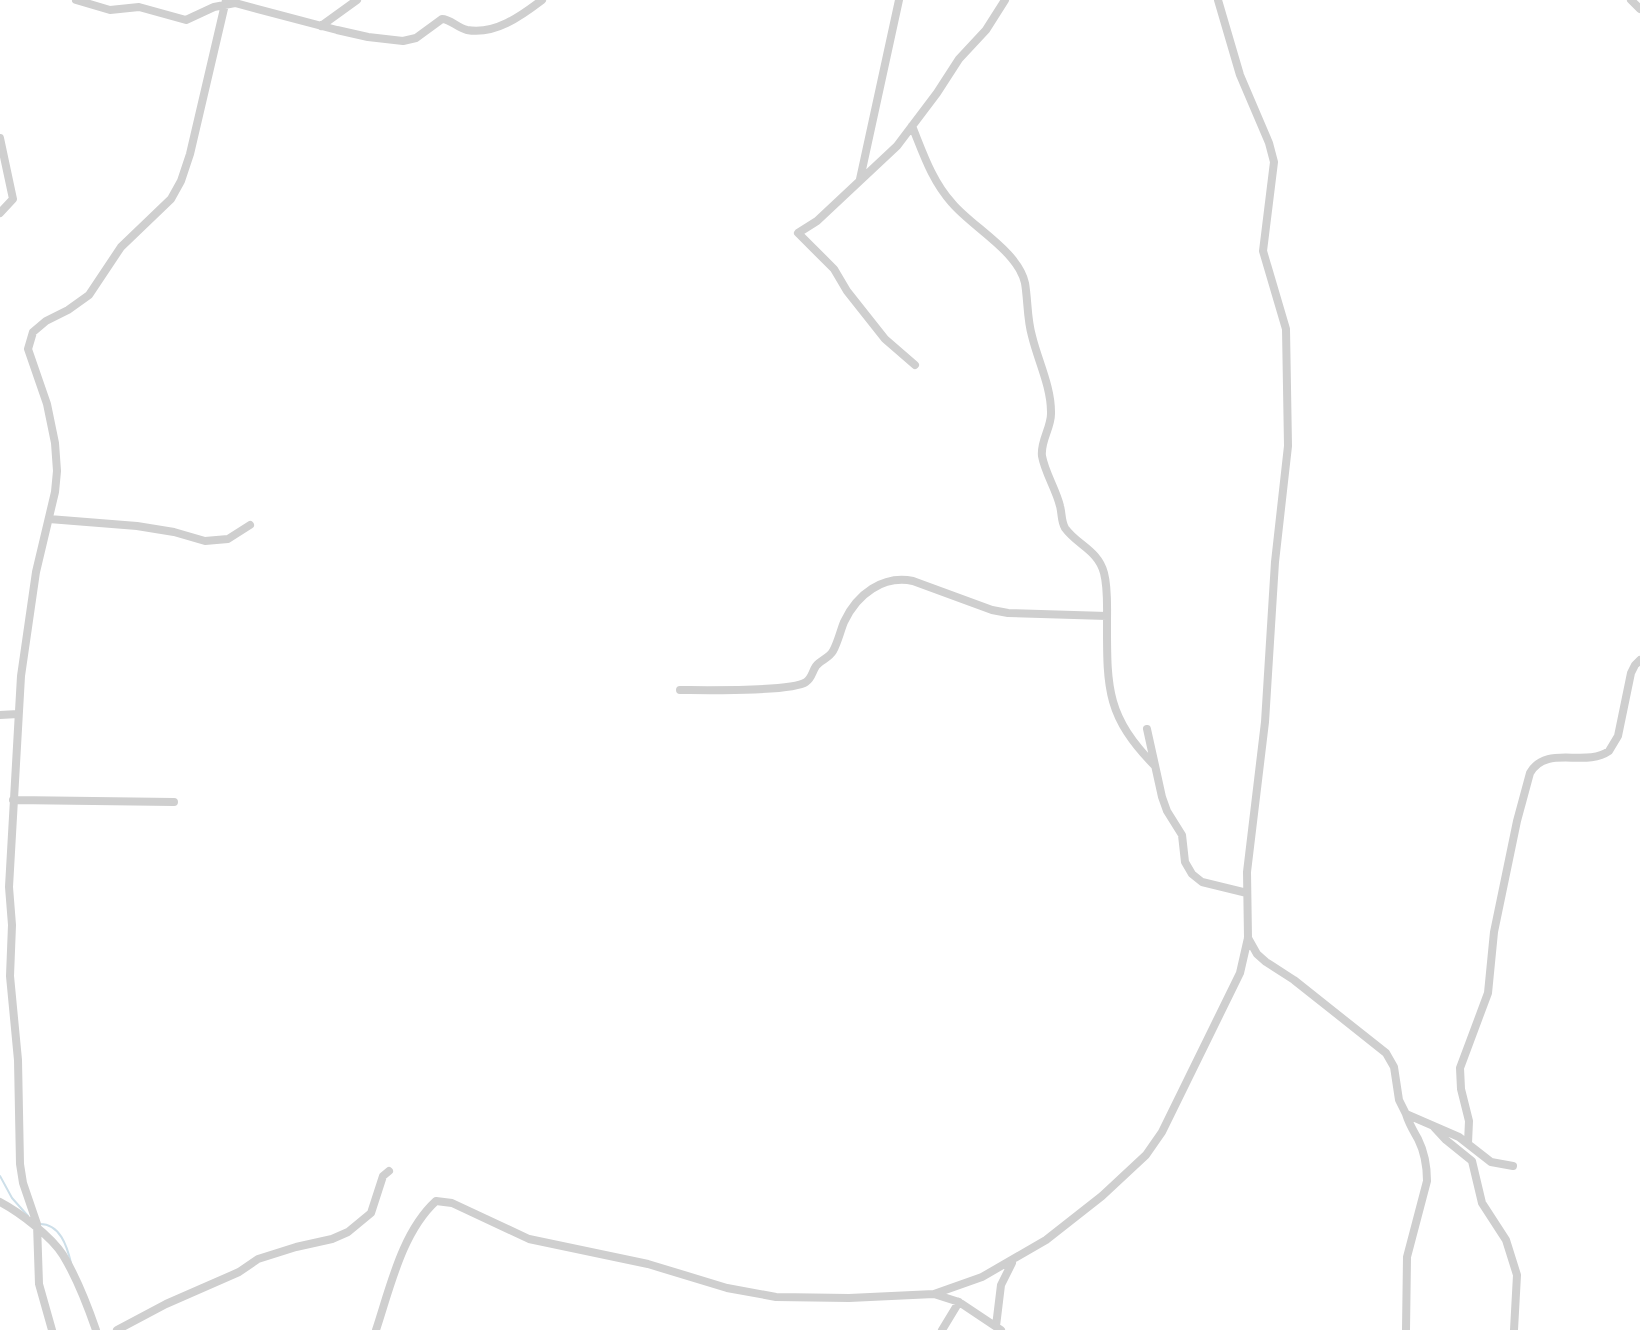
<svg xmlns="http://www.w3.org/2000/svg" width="1640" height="1330" viewBox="0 0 1640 1330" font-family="Mulish,sans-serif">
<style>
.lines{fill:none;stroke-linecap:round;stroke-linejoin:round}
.stream{stroke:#cddfe9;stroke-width:2}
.minor{stroke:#cfcfcf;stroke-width:8}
</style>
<rect width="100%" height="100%" fill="#fff"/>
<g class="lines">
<!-- stream -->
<path class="stream" d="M0,1176l12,22 16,18
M40,1224c20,0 27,22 31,39"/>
<!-- minor -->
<path class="minor" d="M76,0l34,10 29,-3 47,13 28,-13 21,-4 102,27 31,7 35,4 13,-3 26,-19c8,0 16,9 25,11 28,5 54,-14 75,-30
M1631,0l9,9
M321,26l36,-26
M912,126c11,27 20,55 40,77 20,24 66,48 73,80 3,18 2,36 7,53 6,25 19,50 19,76 1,15 -11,29 -9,44 3,17 14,33 18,50 2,7 1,15 5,22 12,17 33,22 39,45 4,15 3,33 3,49 0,66 -1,94 48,144
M0,138l13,61 -13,14
M860,179l39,-179
M915,365l-30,-26 -38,-48 -13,-22 -36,-36 19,-12 80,-75 40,-53 22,-34 27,-29 19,-30
M49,519l88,7 37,6 31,9 23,-2 22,-14
M680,690c21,0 112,2 126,-8 6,-4 6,-10 10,-16 5,-6 13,-8 17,-15 5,-9 7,-19 11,-29 13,-28 39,-47 69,-41l79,29 16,3 99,3
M0,715l18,-1
M1147,729l15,68 5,14 15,24 3,27 7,12 10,8 45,11
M13,800l161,2
M1248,938l9,16 9,8 28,18 92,73 8,14 5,33 7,14 53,23 32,25 22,4
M1434,1127l12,13 26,21 10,42 24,37 11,35 -3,55
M1468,1143l1,-22 -8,-32 -1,-21 28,-75 6,-61 23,-111 13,-48c16,-29 55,-5 79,-22l9,-15 13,-63 4,-8 5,-5
M0,1202c19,10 51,34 63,53 14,23 24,49 33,75
M934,1294l25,8 42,28
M996,1326l5,-41 11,-22
M52,1330l-13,-46 -2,-60 -14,-41 -3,-19 -2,-104 -8,-84 2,-51 -3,-38 12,-211 15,-104 19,-80 2,-21 -2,-28 -8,-39 -19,-55 5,-17 13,-11 22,-11 21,-15 32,-48 50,-48 10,-18 9,-27 36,-154
M117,1330l49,-26 73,-32 19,-13 38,-12 36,-8 16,-7 23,-19 12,-37 6,-5
M376,1330c14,-42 26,-98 60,-129l16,2 77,36 119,25 79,24 49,9 73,1 85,-4 48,-17 64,-37 56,-44 44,-41 16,-23 78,-159 8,-35 -1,-66 18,-150 10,-160 13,-116 -2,-117 -23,-78 11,-89 -5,-19 -29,-68 -22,-75
M942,1330l17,-28
M1406,1330l1,-73 20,-76c0,-13 -3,-30 -9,-42 -5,-9 -9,-15 -12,-25"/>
</g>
</svg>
